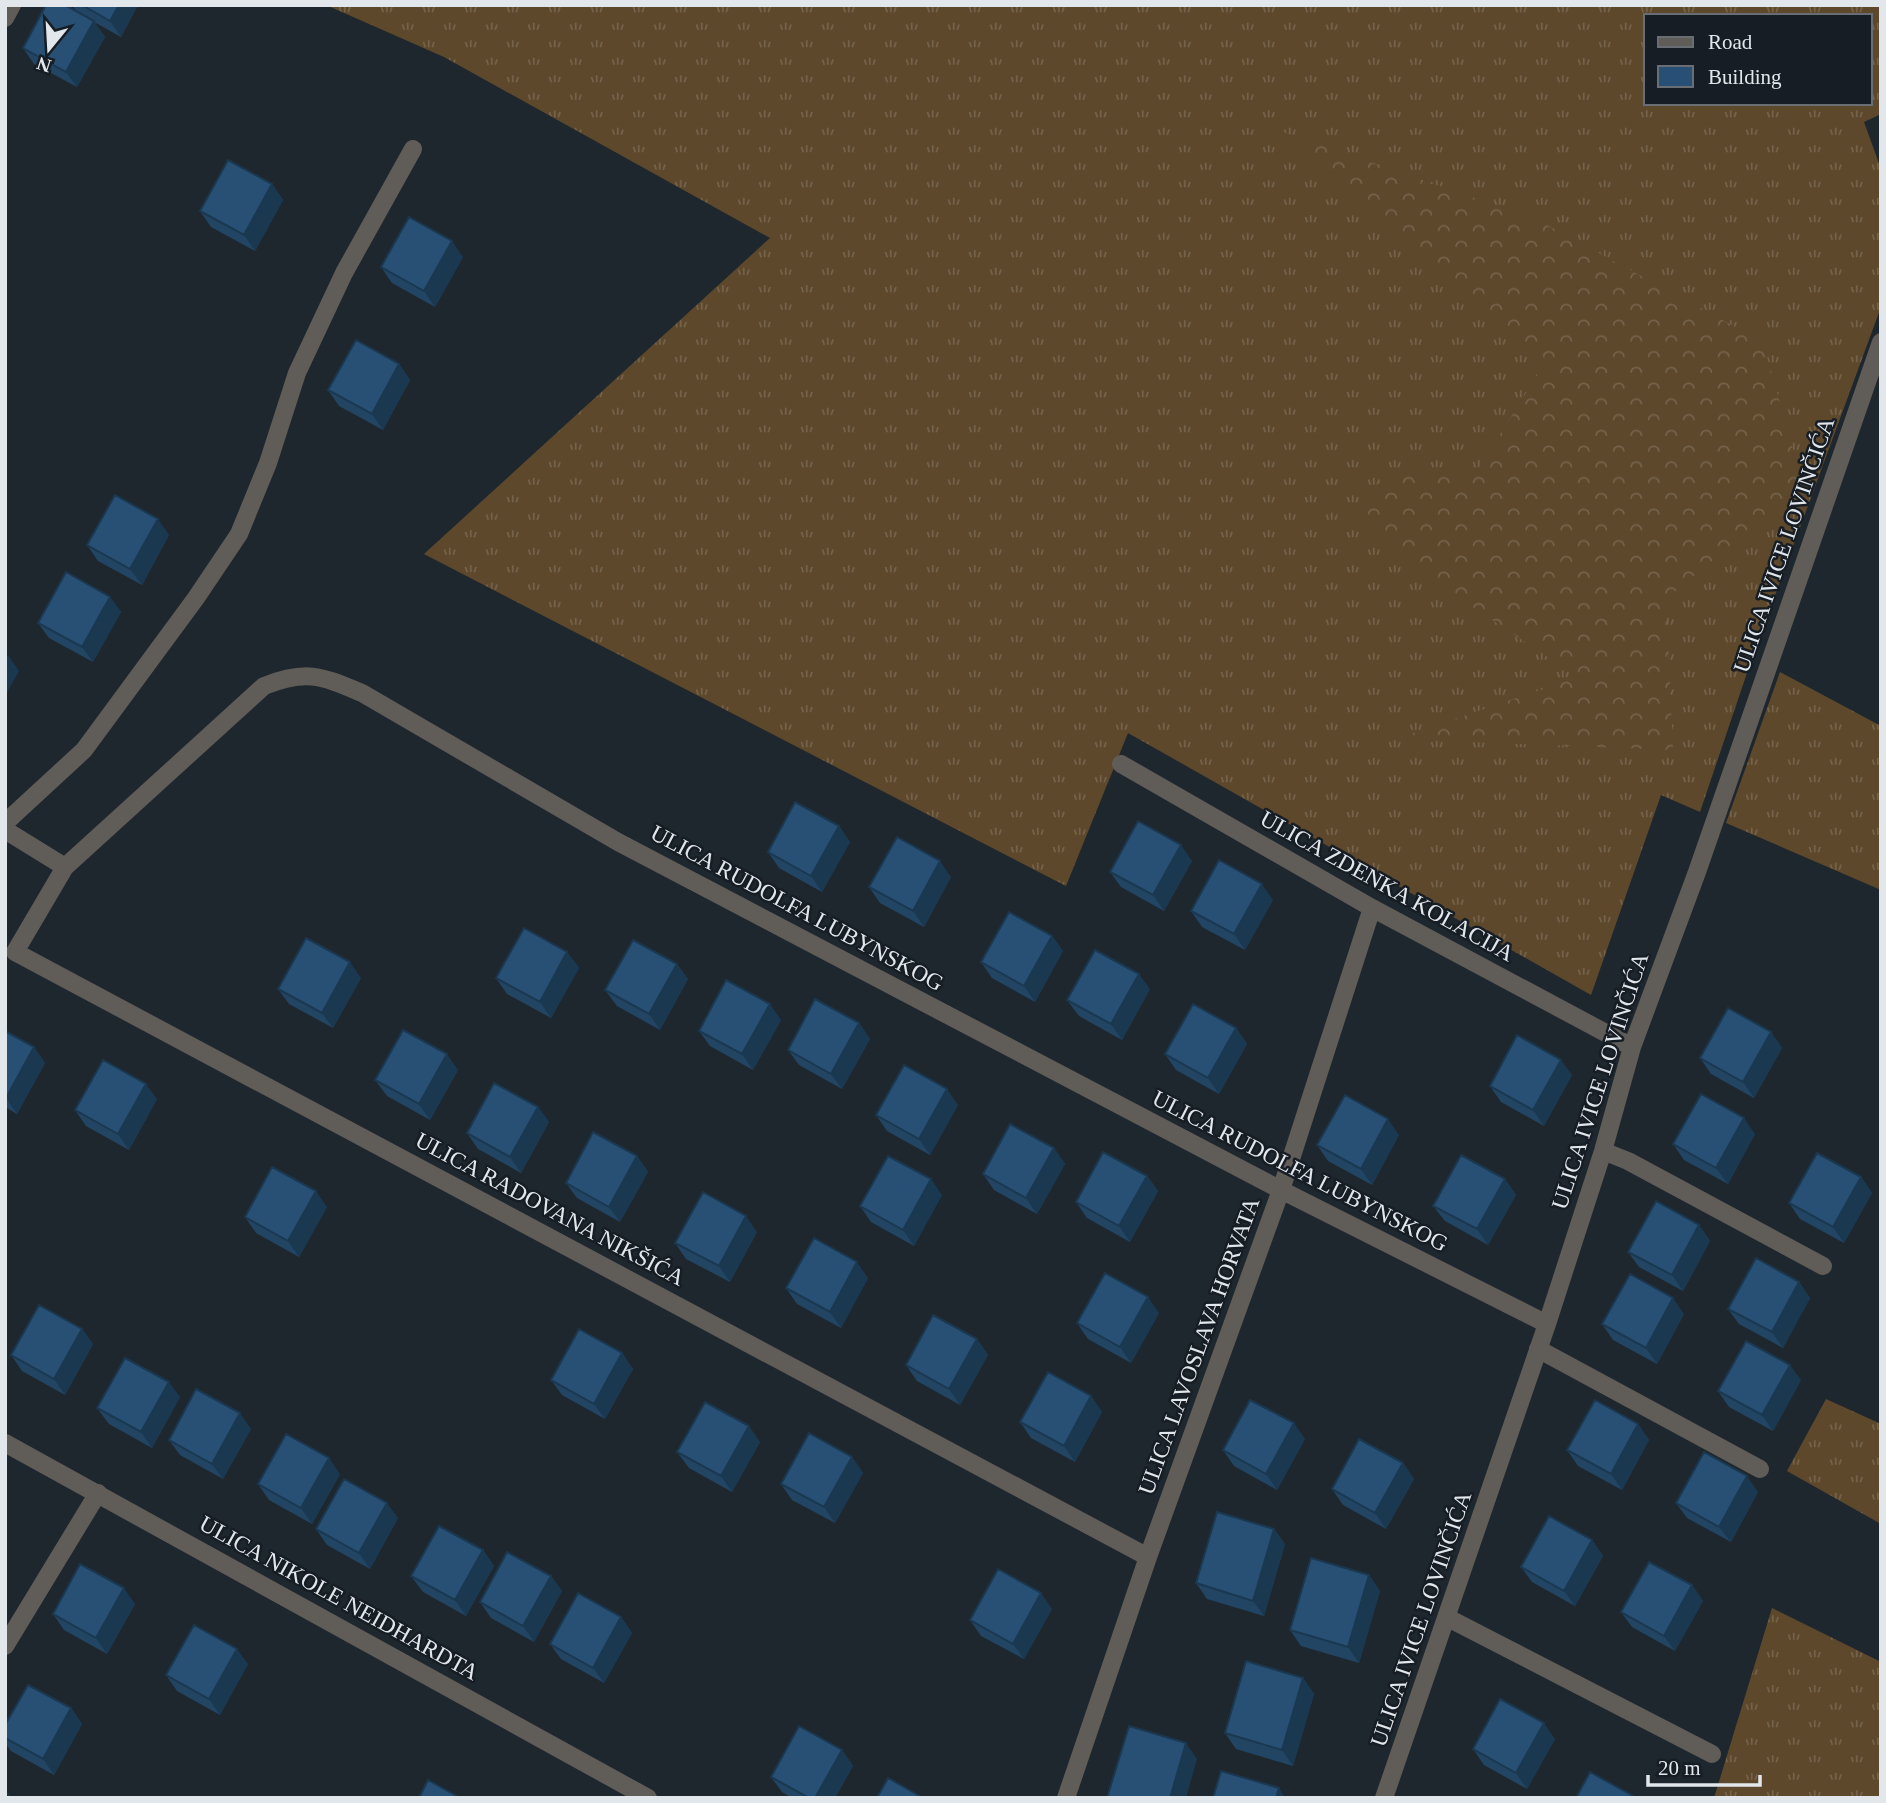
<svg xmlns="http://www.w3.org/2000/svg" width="1886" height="1803" viewBox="0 0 1886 1803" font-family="'Times New Roman',serif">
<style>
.grass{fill:url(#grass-tufts);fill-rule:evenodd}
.forest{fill:url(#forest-crowns)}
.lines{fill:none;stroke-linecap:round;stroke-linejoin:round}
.minor{stroke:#605c58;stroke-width:18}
.wall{fill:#224564}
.shaded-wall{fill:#1b3851}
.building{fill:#275074;stroke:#1b3851;stroke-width:2}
.labels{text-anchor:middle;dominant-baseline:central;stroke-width:5;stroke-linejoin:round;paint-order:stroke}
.street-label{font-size:23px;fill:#e2e7ec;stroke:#161d24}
</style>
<defs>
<pattern id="grass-tufts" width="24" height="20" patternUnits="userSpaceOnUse" patternTransform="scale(1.75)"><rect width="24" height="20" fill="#5d482b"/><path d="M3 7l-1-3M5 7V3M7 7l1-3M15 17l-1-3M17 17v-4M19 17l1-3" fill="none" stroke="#74624a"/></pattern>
<pattern id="forest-crowns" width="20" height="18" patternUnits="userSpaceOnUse" patternTransform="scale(1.75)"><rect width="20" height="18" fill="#5d482b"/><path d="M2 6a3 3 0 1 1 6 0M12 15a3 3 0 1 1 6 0" fill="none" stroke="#74624a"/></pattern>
</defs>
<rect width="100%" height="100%" fill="#1f272e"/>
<!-- grass -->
<path class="grass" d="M326,5h1555v109l-17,8 17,47v138l-129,351 -52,154 -39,-17 -70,200 -463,-262 -62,153 -642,-332 346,-316 -326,-181zM1646,16h224v87h-224z
M1780,672l101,54v164l-155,-67z
M1826,1399l55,25v100l-94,-53z
M1772,1608l109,54v136h-167z"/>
<!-- forest -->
<path class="forest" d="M1271,128l267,92 225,122 40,143 -137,114 7,151 -277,-11 182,-62 -104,-69 -114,-93 23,-40 95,-6 65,-103z"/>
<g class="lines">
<!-- minor -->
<path class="minor" d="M5,18l7,-13
M1121,764l251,144 260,139
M5,823l79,-73 112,-152 43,-64 29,-71 29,-90 47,-100 69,-124
M5,830l60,37
M1603,1151l25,10 195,105
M1538,1349l222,120
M5,1443l643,355
M1148,1557l-1133,-605 50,-85 199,-181c43,-17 57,-10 98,7l256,149 663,348 266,134
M1448,1618l264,136
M5,1646l93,-153
M1066,1798l82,-241 133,-367 91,-282
M1384,1798l163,-474 56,-173 29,-104 65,-175 184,-530"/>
</g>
<!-- wall -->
<path class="wall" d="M72,5h66l-17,32 -27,-15 11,15 -28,50 -43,-23 -11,-16 54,-36z
M272,184l11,16 -28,51 -44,-24 -11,-16z
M463,257l-28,50 -43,-24 -11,-16z
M399,364l11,16 -27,50 -44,-24 -11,-16z
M169,535l-27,50 -44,-24 -11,-16z
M110,597l11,15 -28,50 -44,-24 -11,-15z
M839,826l11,16 -28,50 -43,-24 -11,-16z
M1192,861l-28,50 -43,-24 -11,-15z
M951,877l-27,50 -44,-24 -11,-16z
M1273,900l-28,50 -43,-23 -11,-16z
M1052,936l11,15 -28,51 -43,-24 -11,-16z
M567,952l12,16 -28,50 -44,-24 -11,-16z
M677,964l11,15 -28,51 -43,-24 -12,-16z
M361,978l-28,50 -44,-24 -11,-15z
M1150,989l-28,51 -43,-24 -12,-16z
M781,1020l-28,50 -43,-24 -11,-15z
M859,1023l11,16 -28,50 -43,-24 -11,-15z
M1236,1028l11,16 -28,50 -43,-24 -11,-16z
M5,1031l29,16 11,16 -28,51 -12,-7z
M1771,1032l11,16 -28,50 -43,-24 -11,-16z
M458,1070l-28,50 -43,-24 -12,-16z
M1572,1075l-28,51 -43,-24 -11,-16z
M157,1099l-28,51 -43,-24 -11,-16z
M958,1105l-28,50 -43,-24 -11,-16z
M538,1107l11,15 -28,51 -43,-24 -11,-16z
M1755,1134l-27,50 -44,-24 -11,-16z
M1399,1135l-27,50 -44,-24 -11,-16z
M1054,1148l11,16 -28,50 -43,-24 -11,-16z
M637,1156l11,16 -28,50 -43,-24 -11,-15z
M1147,1176l11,15 -28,51 -43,-24 -11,-16z
M1861,1177l11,16 -28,50 -44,-24 -11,-16z
M1505,1179l11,16 -28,50 -43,-24 -12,-15z
M942,1195l-28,51 -43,-24 -11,-16z
M327,1207l-28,50 -43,-24 -11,-16z
M1699,1225l11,16 -27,50 -44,-24 -11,-15z
M757,1232l-27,50 -44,-23 -11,-16z
M868,1278l-27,50 -44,-24 -11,-16z
M1799,1282l11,16 -27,50 -44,-24 -11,-15z
M1159,1313l-28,50 -43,-24 -11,-16z
M1684,1314l-27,50 -44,-24 -11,-16z
M82,1329l11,15 -28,51 -43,-24 -11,-16z
M977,1339l11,16 -28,50 -43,-24 -11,-16z
M622,1353l11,16 -28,50 -43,-24 -11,-15z
M1801,1380l-28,51 -44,-24 -11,-16z
M1091,1396l11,16 -27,50 -44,-24 -11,-16z
M180,1397l-28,51 -43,-24 -12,-16z
M1638,1424l11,16 -27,50 -44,-24 -11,-16z
M251,1429l-28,50 -43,-24 -11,-15z
M1305,1439l-28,51 -43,-24 -11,-16z
M760,1442l-28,50 -43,-24 -12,-16z
M852,1457l11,16 -28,50 -43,-23 -11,-16z
M1403,1463l11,16 -28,50 -43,-24 -11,-16z
M340,1474l-28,50 -43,-24 -11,-16z
M1758,1492l-27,50 -44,-24 -11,-15z
M398,1518l-28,51 -43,-24 -11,-16z
M1274,1529l11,15 -21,72 -57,-17 -11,-16z
M1592,1540l11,16 -28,50 -43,-24 -11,-15z
M483,1550l11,16 -28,50 -43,-24 -12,-16z
M1369,1575l11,16 -21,72 -58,-17 -11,-16z
M551,1576l11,15 -28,51 -43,-24 -11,-16z
M1692,1585l11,16 -28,50 -43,-24 -11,-15z
M135,1604l-28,50 -43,-24 -11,-16z
M1052,1609l-28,50 -43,-23 -11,-16z
M621,1617l11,16 -28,50 -43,-24 -11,-15z
M248,1664l-28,51 -43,-24 -11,-16z
M1303,1678l11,16 -21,72 -57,-17 -11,-16z
M71,1708l11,16 -28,51 -43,-24 -6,-8v-18z
M1555,1739l-28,50 -43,-24 -11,-16z
M842,1750l11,16 -18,32h-43l-10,-6 -11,-15z"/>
<!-- shaded-wall -->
<path class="shaded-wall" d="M119,5h19l-17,32 -11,-16z
M94,21l11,16 -28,50 -11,-15z
M272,184l11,16 -28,51 -11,-16z
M452,241l11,16 -28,50 -11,-16z
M399,364l11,16 -27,50 -11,-16z
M158,519l11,16 -27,50 -12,-16z
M110,597l11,15 -28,50 -11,-15z
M8,655l11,16 -14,25v-36z
M839,826l11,16 -28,50 -11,-16z
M1181,845l11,16 -28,50 -11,-16z
M940,861l11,16 -27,50 -11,-16z
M1262,884l11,16 -28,50 -11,-16z
M1052,936l11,15 -28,51 -11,-16z
M567,952l12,16 -28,50 -11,-16z
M350,962l11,16 -28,50 -11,-15z
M677,964l11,15 -28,51 -11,-16z
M1139,974l11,15 -28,51 -11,-16z
M770,1004l11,16 -28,50 -11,-16z
M859,1023l11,16 -28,50 -11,-15z
M1236,1028l11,16 -28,50 -11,-16z
M1771,1032l11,16 -28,50 -11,-16z
M34,1047l11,16 -28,51 -11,-16z
M447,1054l11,16 -28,50 -11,-16z
M1561,1060l11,15 -28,51 -11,-16z
M146,1084l11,15 -28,51 -11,-16z
M947,1089l11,16 -28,50 -11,-16z
M538,1107l11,15 -28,51 -11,-16z
M1744,1118l11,16 -27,50 -12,-16z
M1388,1119l11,16 -27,50 -11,-16z
M1054,1148l11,16 -28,50 -11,-16z
M637,1156l11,16 -28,50 -11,-15z
M1147,1176l11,15 -28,51 -11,-16z
M1861,1177l11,16 -28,50 -11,-16z
M931,1179l11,16 -28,51 -11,-16z
M1505,1179l11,16 -28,50 -11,-16z
M316,1191l11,16 -28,50 -11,-16z
M746,1216l11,16 -27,50 -11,-16z
M1699,1225l11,16 -27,50 -11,-16z
M857,1262l11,16 -27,50 -11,-16z
M1799,1282l11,16 -27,50 -11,-16z
M1148,1297l11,16 -28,50 -11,-16z
M1673,1298l11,16 -27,50 -11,-16z
M82,1329l11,15 -28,51 -11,-16z
M977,1339l11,16 -28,50 -11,-16z
M622,1353l11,16 -28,50 -11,-15z
M1790,1365l11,15 -28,51 -11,-16z
M169,1382l11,15 -28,51 -11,-16z
M1091,1396l11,16 -27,50 -11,-16z
M240,1413l11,16 -28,50 -11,-15z
M1294,1423l11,16 -28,51 -11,-16z
M1638,1424l11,16 -27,50 -11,-16z
M749,1426l11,16 -28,50 -11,-16z
M852,1457l11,16 -28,50 -11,-16z
M329,1458l11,16 -28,50 -11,-16z
M1403,1463l11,16 -28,50 -11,-16z
M1747,1476l11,16 -27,50 -12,-15z
M387,1503l11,15 -28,51 -11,-16z
M1274,1529l11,15 -21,72 -11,-15z
M1592,1540l11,16 -28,50 -11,-15z
M483,1550l11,16 -28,50 -11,-16z
M1369,1575l11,16 -21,72 -11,-16z
M551,1576l11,15 -28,51 -11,-16z
M1692,1585l11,16 -28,50 -11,-15z
M124,1588l11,16 -28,50 -11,-16z
M1041,1593l11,16 -28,50 -11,-15z
M621,1617l11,16 -28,50 -11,-15z
M237,1649l11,15 -28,51 -11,-16z
M1303,1678l11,16 -21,72 -11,-16z
M71,1708l11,16 -28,51 -11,-16z
M1544,1723l11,16 -28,50 -11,-16z
M1186,1743l11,16 -11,39h-16z
M842,1750l11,16 -18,32h-20z
M1279,1788l6,10h-9z
M5,1789l6,9h-6z"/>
<!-- building -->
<path class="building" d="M46,5h19l29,16 -28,51 -43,-24z
M82,5h37l-9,16z
M228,160l44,24 -28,51 -44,-24z
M409,217l43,24 -28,50 -43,-24z
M356,340l43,24 -27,50 -44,-24z
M115,495l43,24 -28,50 -43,-24z
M66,572l44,25 -28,50 -44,-24z
M795,802l44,24 -28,50 -43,-24z
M1138,821l43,24 -28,50 -43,-23z
M897,837l43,24 -27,50 -44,-24z
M1219,860l43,24 -28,50 -43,-23z
M1009,912l43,24 -28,50 -43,-24z
M524,928l43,24 -27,50 -44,-24z
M306,938l44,24 -28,51 -44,-24z
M633,940l44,24 -28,50 -44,-24z
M1095,950l44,24 -28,50 -44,-24z
M726,980l44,24 -28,50 -43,-23z
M815,999l44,24 -28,51 -43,-24z
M1193,1004l43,24 -28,50 -43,-24z
M1728,1008l43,24 -28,50 -43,-24z
M403,1030l44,24 -28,50 -44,-24z
M5,1031l29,16 -28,51h-1z
M1517,1035l44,25 -28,50 -43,-24z
M103,1060l43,24 -28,50 -43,-24z
M904,1065l43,24 -28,50 -43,-24z
M494,1083l44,24 -28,50 -43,-24z
M1701,1094l43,24 -28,50 -43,-24z
M1345,1095l43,24 -27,50 -44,-24z
M1010,1124l44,24 -28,50 -43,-24z
M593,1132l44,24 -28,51 -43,-24z
M1103,1152l44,24 -28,50 -43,-24z
M1817,1153l44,24 -28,50 -44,-24z
M1461,1155l44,24 -28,50 -44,-23z
M888,1156l43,23 -28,51 -43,-24z
M272,1167l44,24 -28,50 -43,-24z
M703,1192l43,24 -27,50 -44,-23z
M1656,1201l43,24 -27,50 -44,-23z
M814,1238l43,24 -27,50 -44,-24z
M1756,1258l43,24 -27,50 -44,-23z
M1105,1273l43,24 -28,50 -43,-24z
M1630,1274l43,24 -27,50 -44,-24z
M39,1305l43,24 -28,50 -43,-24z
M933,1315l44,24 -28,50 -43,-24z
M579,1329l43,24 -28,51 -43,-24z
M1746,1341l44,24 -28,50 -44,-24z
M125,1358l44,24 -28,50 -44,-24z
M1048,1372l43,24 -27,50 -44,-24z
M196,1389l44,24 -28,51 -43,-24z
M1250,1400l44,23 -28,51 -43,-24z
M1595,1400l43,24 -27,50 -44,-24z
M705,1402l44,24 -28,50 -44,-24z
M809,1433l43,24 -28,50 -43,-23z
M286,1434l43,24 -28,50 -43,-24z
M1359,1439l44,24 -28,50 -43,-24z
M1704,1452l43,24 -28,51 -43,-24z
M344,1479l43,24 -28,50 -43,-24z
M1217,1512l57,17 -21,72 -57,-18z
M1549,1516l43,24 -28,51 -43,-24z
M439,1526l44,24 -28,50 -44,-24z
M507,1552l44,24 -28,50 -43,-24z
M1311,1558l58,17 -21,72 -58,-17z
M1649,1562l43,23 -28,51 -43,-24z
M80,1564l44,24 -28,50 -43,-24z
M998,1569l43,24 -28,51 -43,-24z
M578,1593l43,24 -28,51 -43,-24z
M194,1625l43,24 -28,50 -43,-24z
M1246,1661l57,17 -21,72 -57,-17z
M28,1685l43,23 -28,51 -38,-21v-13z
M1500,1699l44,24 -28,50 -43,-24z
M799,1726l43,24 -27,48h-6l-38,-21z
M1129,1726l57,17 -16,55h-63z
M1221,1771l58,17 -3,10h-63z
M1590,1772l43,24 -1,2h-56z
M888,1778l35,20h-46z
M428,1780l32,18h-41z"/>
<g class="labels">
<!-- street labels -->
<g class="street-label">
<text transform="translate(1784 545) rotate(-71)">ULICA IVICE LOVINČIĆA</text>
<text transform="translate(1387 886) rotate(29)">ULICA ZDENKA KOLACIJA</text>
<text transform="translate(797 908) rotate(28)">ULICA RUDOLFA LUBYNSKOG</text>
<text transform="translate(1600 1081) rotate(-72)">ULICA IVICE LOVINČIĆA</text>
<text transform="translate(1300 1171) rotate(27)">ULICA RUDOLFA LUBYNSKOG</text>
<text transform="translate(550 1209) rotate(28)">ULICA RADOVANA NIKŠIĆA</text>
<text transform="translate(1199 1346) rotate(-70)">ULICA LAVOSLAVA HORVATA</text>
<text transform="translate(339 1598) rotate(29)">ULICA NIKOLE NEIDHARDTA</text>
<text transform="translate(1421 1619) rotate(-71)">ULICA IVICE LOVINČIĆA</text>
</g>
</g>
<!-- border -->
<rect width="1886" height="1803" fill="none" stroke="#e2e7ec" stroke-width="14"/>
<!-- legend -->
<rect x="1644" y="14" width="228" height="91" fill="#161d24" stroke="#686e74" stroke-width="2"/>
<rect x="1658" y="37" width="35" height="10" fill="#605c58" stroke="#686e74" stroke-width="2"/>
<text x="1708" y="49" font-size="21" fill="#e2e7ec">Road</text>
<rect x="1658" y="66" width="35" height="21" fill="#275074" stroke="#686e74" stroke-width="2"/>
<text x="1708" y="84" font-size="21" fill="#e2e7ec">Building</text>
<!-- north arrow -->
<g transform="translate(49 49) rotate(198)" stroke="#161d24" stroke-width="5" paint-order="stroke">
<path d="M0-5L12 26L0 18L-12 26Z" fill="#e2e7ec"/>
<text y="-10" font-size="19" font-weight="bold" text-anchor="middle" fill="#e2e7ec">N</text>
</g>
<!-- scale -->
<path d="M1648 1775v10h112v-10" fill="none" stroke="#e2e7ec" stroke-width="3.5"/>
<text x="1658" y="1775" font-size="21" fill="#e2e7ec" stroke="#161d24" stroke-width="5" paint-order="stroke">20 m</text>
</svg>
